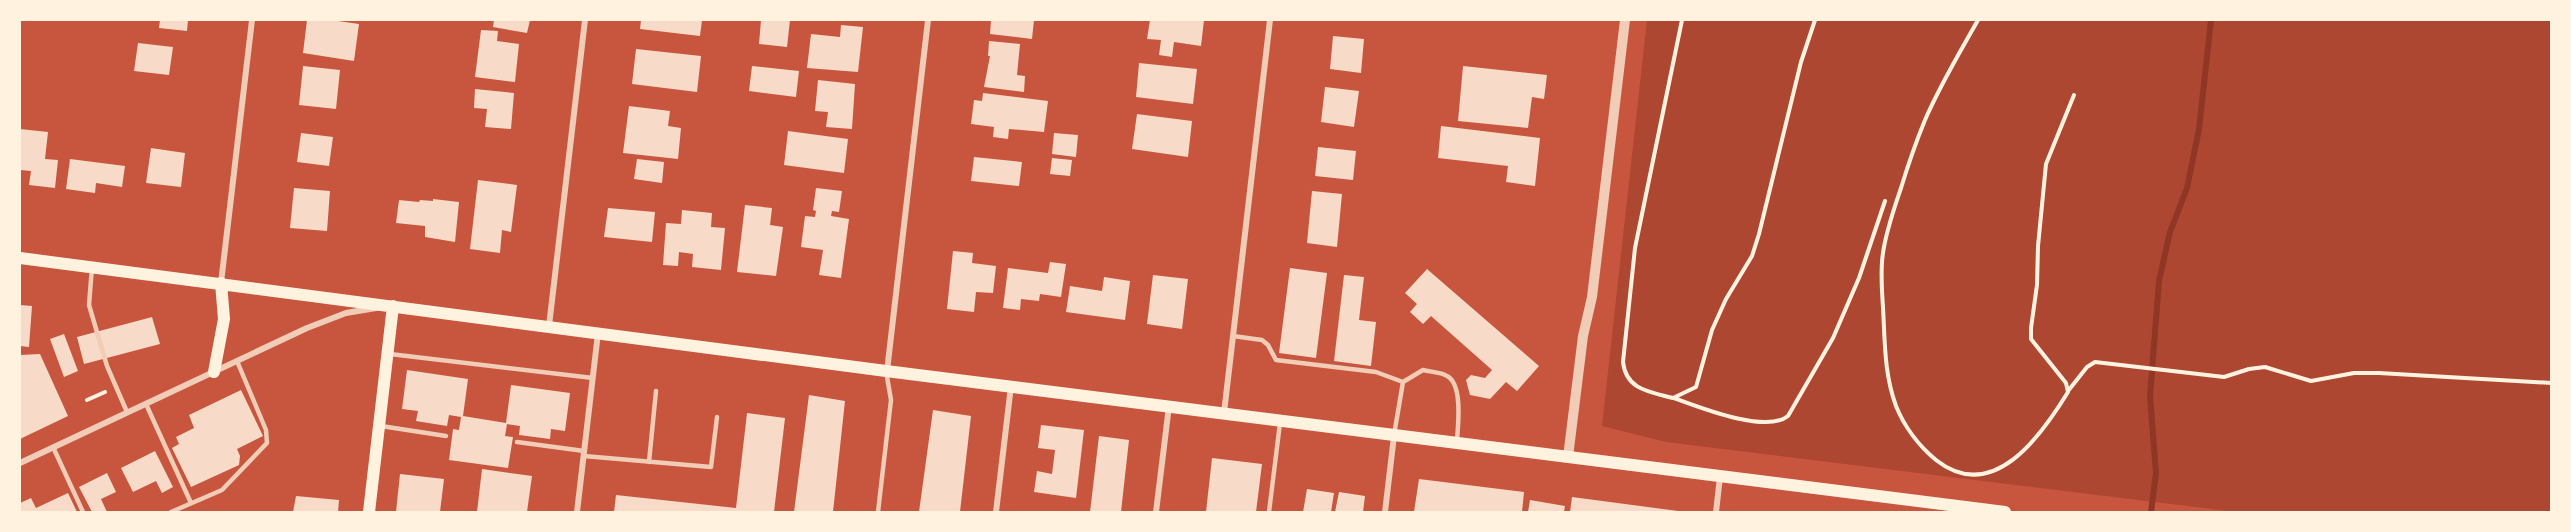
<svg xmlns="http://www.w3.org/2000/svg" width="2571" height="532" viewBox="0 0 2571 532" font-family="Arial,sans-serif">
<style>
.green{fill:#ae4732}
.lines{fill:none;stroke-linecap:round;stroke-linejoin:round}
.stream{stroke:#8f3625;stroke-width:6}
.building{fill:#f7dbc8}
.path{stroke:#fff3e0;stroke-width:4}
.service{stroke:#f1ccb7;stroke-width:4.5}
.minor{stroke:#f1ccb7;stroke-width:6}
.tertiary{stroke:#f1ccb7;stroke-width:10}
.secondary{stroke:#fff3e0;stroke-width:12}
</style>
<rect width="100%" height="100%" fill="#c8553d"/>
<!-- green -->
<path class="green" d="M1647,20h904v492h-315l-570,-70 -64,-16z"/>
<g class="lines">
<!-- stream -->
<path class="stream" d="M2151,512l5,-39 -6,-77 9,-115 11,-49 17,-44 12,-59 12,-109"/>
</g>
<!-- building -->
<path class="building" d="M160,20h28l-1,11 -28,-3z
M307,20h24l28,4 -5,37 -51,-8z
M494,20h36l-3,13 -34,-6z
M641,20h61l-2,16 -60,-7z
M761,20h29l-3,27 -28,-3z
M991,20h43l-2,19 -42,-5z
M1150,20h54l-3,26 -27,-4 -2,15 -13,-2 2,-15 -14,-1z
M841,25l22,2 -5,45 -51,-4 4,-34 29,3z
M481,30l17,1 -1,10 22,3 -4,38 -40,-5z
M1333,36l31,3 -3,34 -31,-4z
M989,41l31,3 -3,31 8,1 -1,16 -40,-5 6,-31h-2z
M138,43l35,4 -4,28 -35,-4z
M636,49l65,7 -4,36 -65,-8z
M1139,63l58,6 -4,35 -57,-7z
M303,66l37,4 -4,39 -37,-4z
M752,66l47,5 -3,26 -47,-6z
M1463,66l84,9 -3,24 -12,-2 -4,31 -70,-7z
M818,80l37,4 -3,45 -26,-2 2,-15 -13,-1z
M1325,87l34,4 -5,36 -33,-5z
M475,89l39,4 -3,36 -26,-2 2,-18 -13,-1z
M983,93l65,8 -4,31 -35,-3 -1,10 -15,-2 1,-10 -23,-3 3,-24 8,1z
M629,106l41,5 -2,15 13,2 -3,31 -55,-6z
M1137,114l55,7 -4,36 -56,-8z
M1441,126l99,12 -5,48 -29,-4 2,-16 -70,-8z
M20,129l28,3 -3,27 13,1 -3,28 -26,-3 2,-14 -11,-1z
M788,131l60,8 -4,34 -60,-8z
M301,133l32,4 -4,29 -32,-4z
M1054,133l24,2 -2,22 -24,-3z
M1318,147l38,4 -3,29 -38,-4z
M151,148l34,5 -4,34 -35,-4z
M974,157l48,5 -3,24 -48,-5z
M1052,158l20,2 -2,16 -20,-2z
M70,159l55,7 -3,21 -26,-4 -1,10 -29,-4z
M637,159l27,3 -2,21 -28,-4z
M478,180l39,5 -6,47 -9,-2 -2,23 -30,-4z
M294,188l36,3 -3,40 -37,-3z
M816,188l26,3 -3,21 -7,-1 -1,5 18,3 -8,59 -22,-3 4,-25 -22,-3 4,-31 10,1 1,-6 -3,-1z
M1312,191l30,3 -5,53 -30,-4z
M433,199l26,3 -4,40 -30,-5v-11l-29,-3 3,-23 20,2 1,-2 13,1z
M745,205l27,3 -2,17 13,2 -7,49 -39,-4z
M608,208l47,4 -3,30 -48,-5z
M682,210l30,3 -1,14 14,1 -4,42 -29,-3 1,-13 -14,-2 -1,14 -15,-1 3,-42 15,1z
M953,251l20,2 -1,10 24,3 -3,27 -17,-1 -2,20 -27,-3z
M1050,262l16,2 -5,33 -21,-3 -1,7 -18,-2 -1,11 -17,-2 5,-40 40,5z
M1290,268l37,5 -11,85 -37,-5z
M1427,269l112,97 -22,25 -11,-9 -16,17 -20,-4 -4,-15 5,-5 14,3 7,-8 -61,-54 -8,8 -13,-12 7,-8 -12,-11z
M1153,275l35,4 -6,50 -35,-5z
M1344,275l20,2 -5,43 17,2 -5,44 -37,-5z
M1104,277l26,4 -5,39 -59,-8 4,-26 32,5z
M20,305l12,1 -3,41 -9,-1z
M152,317l8,27 -76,20 -7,-27z
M64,334l14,37 -14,6 -14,-38z
M40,354l28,62 -48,23v-84z
M407,370l61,9 -5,37 43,7 5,-38 59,8 -5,38 -14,-2 -1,10 -31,-4 1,-9 -13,-2 -2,12 8,1 -5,31 -59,-8 4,-31 6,1 2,-13 -12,-2 -2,11 -31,-5 2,-10 -16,-2z
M241,390l22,46 -26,13 3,7 -1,9 -48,22 -19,-39 7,-4 -3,-7 18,-9 -5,-13z
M809,395l36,6 -12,111h-39z
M933,410l38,6 -11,96h-41z
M747,413l38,5 -11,94h-160l2,-17 120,13z
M1041,425l43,5 -8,68 -42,-6 3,-21 15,3 3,-24 -17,-2z
M1099,436l30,4 -8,72h-31z
M155,451l18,36 -11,6 -6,-12 -23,11 -12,-24z
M1212,458l50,6 -6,48h-50z
M482,469l50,7 -5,36h-50z
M107,473l9,19 -15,7 6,13h-15l-13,-25z
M400,474l44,5 -4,33h-44z
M1419,479l105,13 -2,20h-108z
M1307,489l27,4 -3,19h-28z
M1339,492l26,4 -2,16h-28z
M68,493l9,19h-57v-9l11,-5 5,10z
M296,496l43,4 -1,12h-45z
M1572,497l106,14v1h-108z
M1530,500l35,6 -1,6h-36z"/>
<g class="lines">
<!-- path -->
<path class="path" d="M1682,20l-47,228 -12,114c3,28 27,30 50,36l23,-11 16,-57 14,-31 26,-43 7,-22 42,-172 14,-42
M1978,20c-18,32 -38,65 -53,100 -9,22 -17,45 -24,68 -7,21 -15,43 -18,65 -3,19 -1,36 0,55 2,34 1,65 13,98 8,20 23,40 40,54 57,45 105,-24 132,-68l-2,-9 -35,-44v-11l6,-43 1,-39 8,-82 28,-69
M2068,391l19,-24 8,-5 129,15 25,-8 16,-2 46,14 43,-8h25l173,10
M1674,398c25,9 92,36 114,18l45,-78 26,-60 26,-77
M87,400l18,-8"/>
<!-- service -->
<path class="service" d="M92,267l-3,38 18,61 20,46
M1233,336l29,4 6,5 8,15 100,12 27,10 -9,53
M390,354l203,24
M1403,382l20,-12c7,2 18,2 24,6 16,8 11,49 10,65
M146,404l45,99
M381,426l65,10
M517,442l67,9
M53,447l30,65
M584,456l127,11 6,-50
M649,462l7,-71
M171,512l51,-22 45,-47 -1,-13 -29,-69
M878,512l13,-112 -5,-29
M1269,512l11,-89"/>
<!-- minor -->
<path class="minor" d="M221,283l31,-263
M549,326l36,-306
M887,371l41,-351
M1224,413l46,-393
M20,463l287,-135 39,-15 30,-5
M577,512l21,-179
M996,512l15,-126
M1156,512l13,-106
M1385,512l9,-76
M1716,512l4,-35"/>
<!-- tertiary -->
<path class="tertiary" d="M1568,457l15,-121 9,-39 33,-277"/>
<!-- secondary -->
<path class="secondary" d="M20,258l866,113 1119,141
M214,372l10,-53 -3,-36
M369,512l24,-206"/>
</g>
<!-- border -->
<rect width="2571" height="532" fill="none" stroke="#fff3e0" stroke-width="42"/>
</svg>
